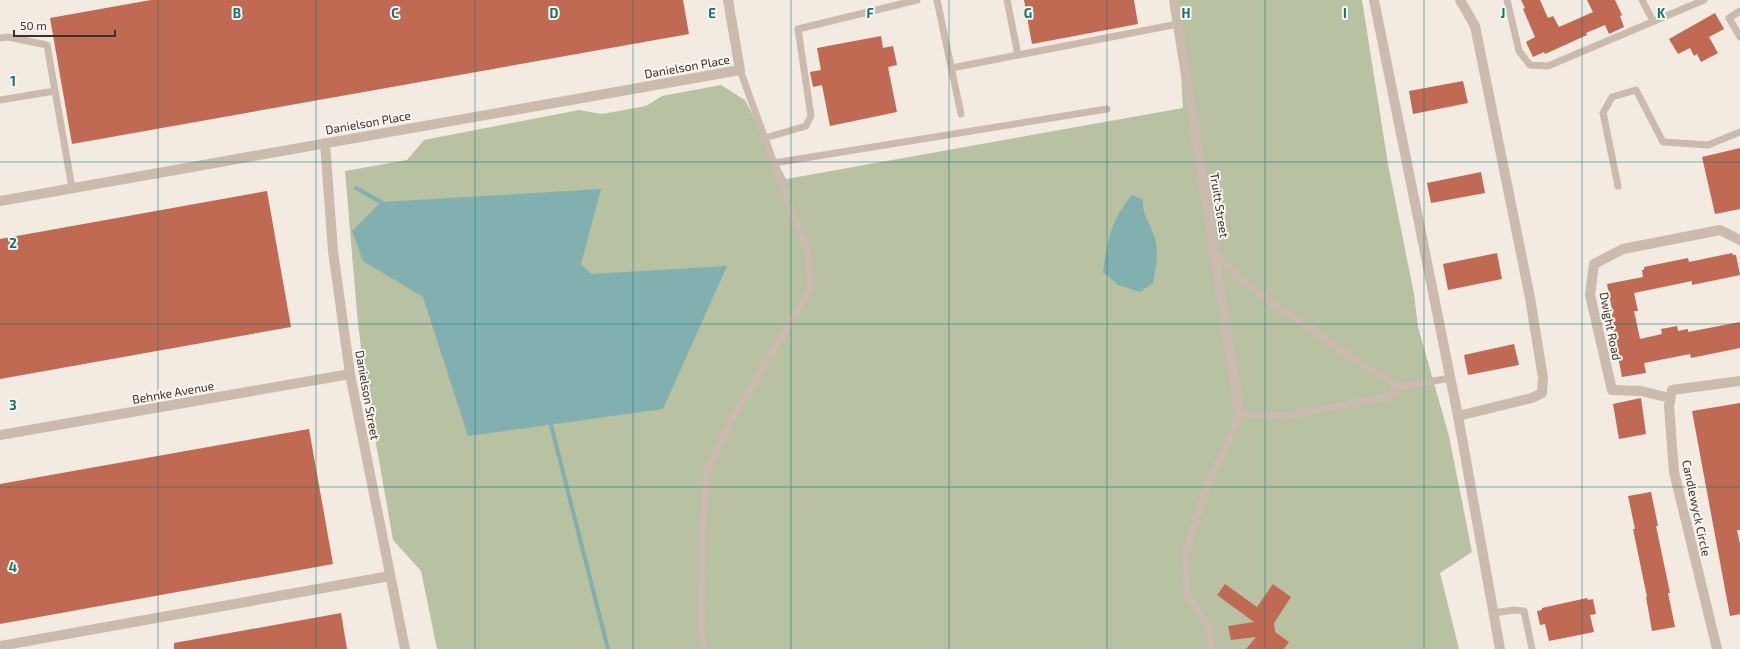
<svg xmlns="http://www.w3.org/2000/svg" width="1740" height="649" viewBox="0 0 1740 649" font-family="'Exo 2',sans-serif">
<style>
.green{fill:#b8c2a2}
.water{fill:#82afaf}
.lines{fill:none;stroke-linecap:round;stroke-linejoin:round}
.stream{stroke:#82afaf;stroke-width:4}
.building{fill:#c06953}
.lane{stroke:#cbbaae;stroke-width:7}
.street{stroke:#cbbaae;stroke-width:10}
.grid{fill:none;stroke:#0f766e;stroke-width:1;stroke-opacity:0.55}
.labels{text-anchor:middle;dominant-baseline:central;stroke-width:4;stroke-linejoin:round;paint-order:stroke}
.street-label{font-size:12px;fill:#3a302c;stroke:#faf4ef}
.grid-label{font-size:13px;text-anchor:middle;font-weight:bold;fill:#0f766e;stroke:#faf4ef;stroke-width:4;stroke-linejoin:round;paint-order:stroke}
</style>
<rect width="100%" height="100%" fill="#f3eae2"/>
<!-- green -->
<path class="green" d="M1177,0h185l26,164 26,130 4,33 31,109 23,116 -32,21 19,76h-1022l-16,-78 -28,-31 -29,-165 -7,-62 -12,-142 62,-11 17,-20 155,-30 23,4 44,-8 16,-10 59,-11 24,15 41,79 397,-71z"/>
<!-- water -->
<path class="water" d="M601,189l-20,75 10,10 136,-8 -64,143 -195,27 -45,-139 -60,-36 -11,-30 29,-29z
M1132,195l11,5c0,18 5,18 10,33 7,17 3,33 0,50l-13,9 -22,-7 -15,-13c4,-30 8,-53 29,-77z"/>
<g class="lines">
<!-- stream -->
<path class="stream" d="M356,188l25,14
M551,425l57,224"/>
</g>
<!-- building -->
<path class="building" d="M151,0h532l6,34 -617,110 -22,-126z
M1024,0h110l4,24 -106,20z
M1521,0h19l8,18 5,-2 6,11 34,-15 -6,-12h28l7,15 -2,1 4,11 -15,7 -4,-9 -19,8 1,2 -42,19 -1,-2 -11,5 -7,-15 9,-5 -12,-28 2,-1z
M1715,13l9,16 -15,8 9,16 -17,9 -4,-8 -3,2 -4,-8 -12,6 -9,-15z
M881,36l2,12 10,-2 4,19 -9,2 9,45 -67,14 -8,-41 -9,2 -3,-15 11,-2 -4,-22z
M1463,81l5,22 -55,11 -4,-23z
M1740,148v61l-25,5 -13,-57z
M1481,172l4,21 -54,10 -4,-20z
M267,191l24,136 -291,52v-140z
M1497,253l5,26 -54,11 -5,-26z
M1732,253l1,2h3l4,20 -48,10v-4l-58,12 4,18h-4l6,28 22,-5 -1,-5 16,-3 1,5 10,-2v3l52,-10v26l-49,10 -1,-4 -46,9 2,10 -24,4 -12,-62 3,-1 -6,-30 36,-7 -1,-7h2v-3l44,-9 1,4z
M1514,344l5,21 -51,10 -4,-20z
M1641,398l5,36 -27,5 -6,-35z
M1740,403v127h-3l3,14v70l-10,2 -38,-205z
M309,429l24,135 -333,60v-140z
M1651,492l7,34h-2l14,67h-2l7,34 -23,4 -6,-34h1l-14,-68h2l-7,-33z
M1225,584l32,23 16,-23 18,13 -17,26 1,9 14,10 -5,7h-38l10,-12 -25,3 -3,-14 26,-4 -37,-27z
M1587,598l1,2 5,-1 3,15 -6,1 4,17 -45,9 -4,-17 -5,1 -3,-14 5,-1v-2z
M341,613l6,36h-173v-6z"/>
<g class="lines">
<!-- lane -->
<path class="lane" d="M937,0l24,114
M1007,0l11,55 160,-31
M1507,0l12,51 11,14 18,1 156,-66
M1642,0l11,21
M1740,11l-11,7 11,19
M0,38l8,-1 39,8 25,143
M952,68l66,-13
M0,100l55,-9
M765,138l41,-12 5,-10 -13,-87 119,-29
M774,163l333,-54
M1618,186l-15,-73 9,-16 24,-7 27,52 45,3 32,-13
M1395,388l55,-10
M1493,613l21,-3 10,1 8,38
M705,649l-4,-15 2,-113 4,-51 25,-51 78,-130 -2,-40 -12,-26 -56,-153
M1212,649l-3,-22 -22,-32 -2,-41 21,-65 34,-75 46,2 101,-19 7,-3 1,-6 -2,-5 -27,-16 -90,-61 -36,-28 -26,-27"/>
<!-- street -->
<path class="street" d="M1174,0l66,414
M1374,0l84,416 42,233
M325,143l8,108 17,123 55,275
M0,201l740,-131 -12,-70
M1670,398l-29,-7 -29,-1 -22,-95 4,-31 29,-15 97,-19 20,10
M1458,416l74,-18 10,-5 1,-15 -13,-80 -55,-272 -15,-26
M0,435l350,-61
M0,646l390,-70
M1717,649l-43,-177 -5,-66 3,-16 68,-9"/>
</g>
<!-- grid -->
<path class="grid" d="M158,0v649M316,0v649M475,0v649M633,0v649M791,0v649M949,0v649M1107,0v649M1265,0v649M1424,0v649M1582,0v649M0,162h1740M0,324h1740M0,487h1740"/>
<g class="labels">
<!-- street labels -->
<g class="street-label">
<text transform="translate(687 66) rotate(-10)">Danielson Place</text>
<text transform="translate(368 122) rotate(-10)">Danielson Place</text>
<text transform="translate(1220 205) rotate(81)">Truitt Street</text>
<text transform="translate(1611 326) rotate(79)">Dwight Road</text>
<text transform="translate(173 392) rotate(-10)">Behnke Avenue</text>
<text transform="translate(368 395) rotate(80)">Danielson Street</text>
<text transform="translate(1697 508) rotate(78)">Candlewyck Circle</text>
</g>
</g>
<g class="grid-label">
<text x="237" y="18">B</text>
<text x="395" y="18">C</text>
<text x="554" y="18">D</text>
<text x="712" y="18">E</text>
<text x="870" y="18">F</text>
<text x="1028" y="18">G</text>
<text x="1186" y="18">H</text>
<text x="1345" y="18">I</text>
<text x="1503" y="18">J</text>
<text x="1661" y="18">K</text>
<text x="13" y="86">1</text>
<text x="13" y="248">2</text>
<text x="13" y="410">3</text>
<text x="13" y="572">4</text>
</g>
<!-- scale -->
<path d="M14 30v6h101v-6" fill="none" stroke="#3a302c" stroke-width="2"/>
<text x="20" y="30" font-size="12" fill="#3a302c" stroke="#faf4ef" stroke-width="3" paint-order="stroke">50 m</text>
</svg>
